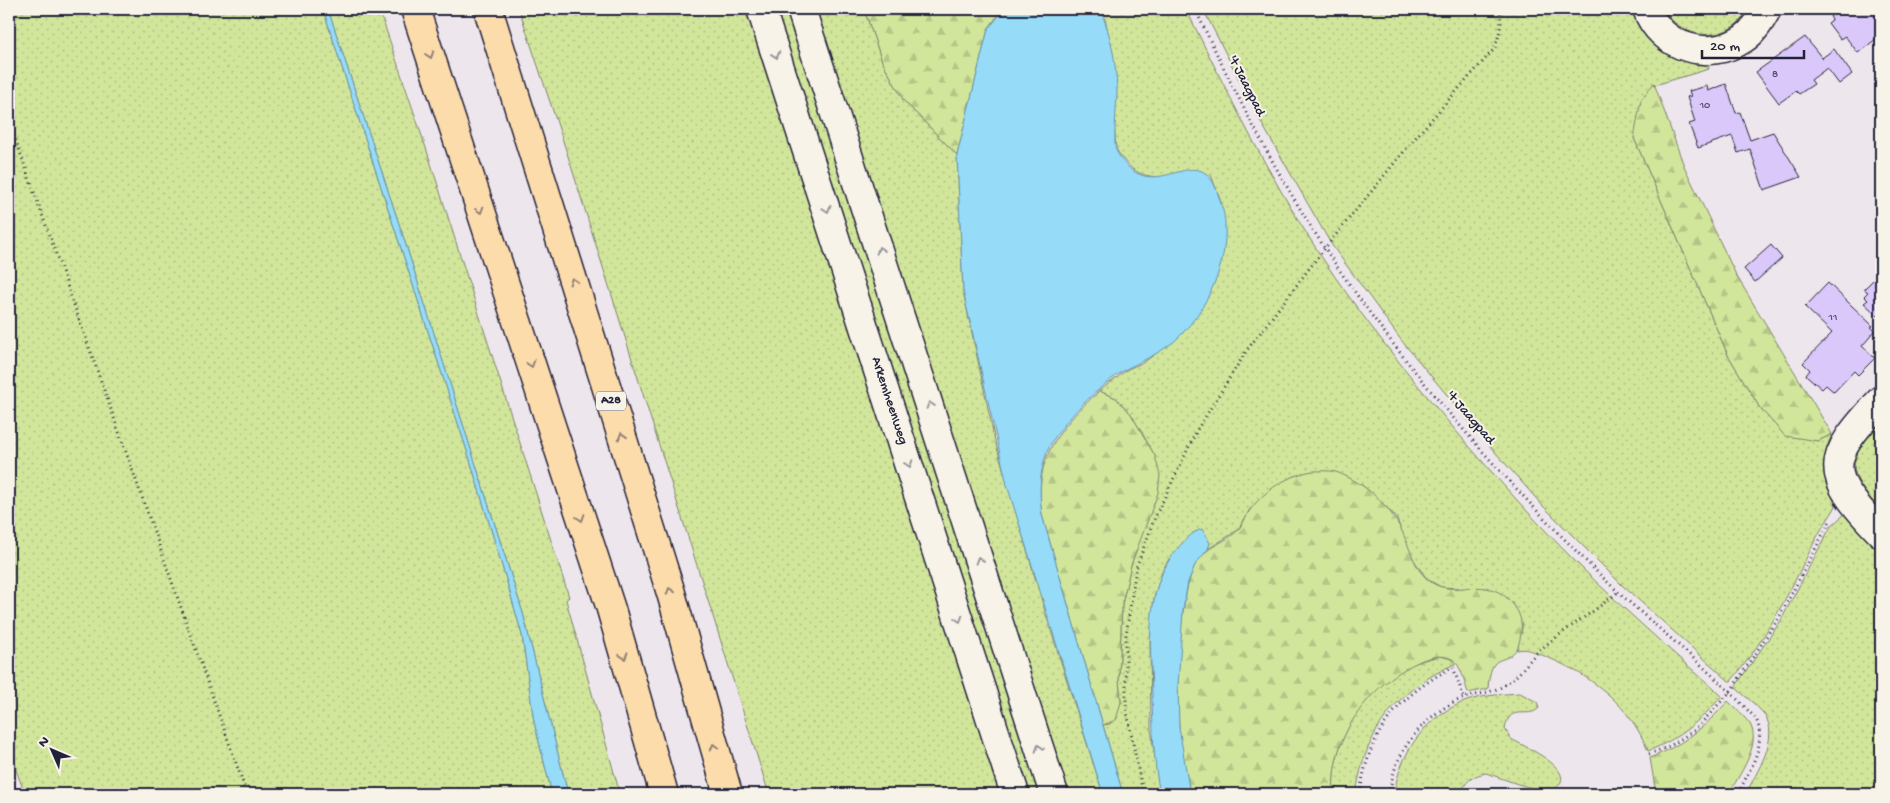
<svg xmlns="http://www.w3.org/2000/svg" width="1890" height="803" viewBox="0 0 1890 803" font-family="'Gochi Hand',sans-serif">
<style>
.green{fill:url(#green-dots);stroke:#7a846b}
.forest{fill:url(#forest-firs);stroke:#7a846b}
.water{fill:#96dcf8;stroke:#6892ac}
.building{fill:#dac8fa;stroke:#22223b}
.lines{fill:none;stroke-linecap:round;stroke-linejoin:round}
.minor-casing{stroke:#22223b;stroke-width:31}
.secondary-casing{stroke:#22223b;stroke-width:31}
.motorway-casing{stroke:#22223b;stroke-width:31}
.path{stroke:#22223b;stroke-width:3;stroke-dasharray:1 4;stroke-linecap:butt}
.minor{stroke:#f7f3e8;stroke-width:28}
.secondary{stroke:#f7f3e8;stroke-width:28}
.motorway{stroke:#fddcac;stroke-width:28}
.oneway{stroke:#907f74}
.oneway2{stroke:#97959a}
.labels{text-anchor:middle;dominant-baseline:central;stroke-width:4;stroke-linejoin:round;paint-order:stroke}
.number-label{font-size:11px;fill:#504c6b}
.shield{fill:#f7f3e8;stroke:#62616f;stroke-width:1}
.shield-label{font-size:12px;font-weight:bold;fill:#22223b}
.street-label{font-size:14px;fill:#22223b;stroke:#f7f3e8}
</style>
<defs>
<pattern id="green-dots" width="8" height="8" patternUnits="userSpaceOnUse" patternTransform="scale(1.25)"><rect width="8" height="8" fill="#d2e69b"/><path d="M2 2h.1M6 6h.1" fill="none" stroke="#b4c586" stroke-width="1.8" stroke-linecap="round"/></pattern>
<pattern id="forest-firs" width="22" height="20" patternUnits="userSpaceOnUse" patternTransform="scale(1.25)"><rect width="22" height="20" fill="#d2e69b"/><path d="M5 1l3.5 6h-7zM16 11l3.5 6h-7z" fill="#b4c586"/></pattern>
</defs>
<rect width="100%" height="100%" fill="#eee6ed"/>
<filter id="ink" filterUnits="userSpaceOnUse"><feTurbulence type="fractalNoise" baseFrequency=".02" numOctaves="2"/><feDisplacementMap in="SourceGraphic" scale="10" xChannelSelector="R" yChannelSelector="G"/><feConvolveMatrix kernelMatrix="1 2 1 2 8 2 1 2 1" color-interpolation-filters="sRGB"/></filter>
<g filter="url(#ink)">
<!-- green -->
<path class="green" d="M9,9h314l147,451 39,129 13,46 12,87 18,72h-527l-16,-43z
M328,9h51l47,139 143,449 -3,3 54,194h-52l-45,-181 -118,-371z
M519,9h231l252,785h-233l-202,-641z
M771,9h19l253,785h-19z
M811,9h53l18,52 22,40 53,54 6,136 32,150 51,174 57,179h-39z
M1100,9h86c41,83 82,166 133,244 41,63 89,121 137,178 42,49 86,98 132,143 43,42 89,82 134,122 -22,25 -43,43 -74,55 -17,-45 -56,-75 -99,-93 -10,-4 -21,-11 -32,-8l6,-26 -65,-36 -17,-1 -14,-8 -16,-23 -15,-39 -35,-33 -111,25 -12,21 -30,19 2,-6 -14,-12 -27,28 -7,12 -8,27 -4,42 1,89 9,65h-37l-20,-69 7,-1 11,-22 -2,-22 3,-76 9,-39 11,-35 13,-74 -24,-42 -15,-16 -17,-7 29,-22 16,-7 36,-26 27,-39 15,-92 -11,-30c-8,-1 -16,-4 -24,-4 -6,0 -13,4 -19,5 -27,3 -38,-5 -52,-27l-10,-127z
M1203,9h430c10,35 41,52 75,56l1,4 -54,16 -1,-2 -20,55 94,217 32,53 58,33 14,-7c-13,30 -8,43 4,72 -5,10 -13,19 -18,29 -26,51 -49,101 -87,146h-2l-106,-95 -81,-81 -54,-61 -87,-104 -70,-96 -69,-120z
M1663,9h86c-20,35 -65,33 -86,0z
M1881,423v87c-36,-38 -35,-50 0,-87z
M1846,513l27,31 8,6v244h-135c10,-22 35,-56 18,-80 -8,-10 -20,-18 -29,-27l45,-65 51,-96z
M1440,656l12,3 5,4c-60,26 -92,67 -101,131h-22c-5,-46 25,-96 63,-122 13,-8 29,-13 43,-16z
M1520,693l17,9 2,6c-11,12 -30,-6 -34,21l6,10c11,6 63,29 48,46 -2,3 -6,5 -10,5 -20,0 -44,-11 -63,-17 -13,2 -22,9 -25,21h-67c6,-42 33,-81 76,-94 16,-5 34,-6 50,-7z"/>
<!-- forest -->
<path class="forest" d="M864,9h135l-1,6 -10,14 -31,126 -53,-54 -22,-40z
M1654,83l30,83 52,109 96,159 -14,7 -33,-5 -25,-28 -32,-53 -94,-217 7,-38z
M1099,391l17,7 15,16 24,42 5,19 -2,18 -27,72 -9,39 -3,76 2,22 -5,18 -13,5 -61,-210c-9,-57 17,-87 57,-124z
M1313,471c7,0 16,-1 23,1 30,11 57,36 69,66 6,14 10,29 21,40 27,26 61,-10 89,29 9,13 7,25 3,40 -14,22 -27,0 -30,42l-20,4c-3,-9 -7,-29 -16,-34 -11,-6 -26,-1 -36,4 -48,23 -87,76 -82,131h-144c-4,-22 -9,-45 -11,-67 -3,-36 0,-132 16,-162 12,-21 30,-21 43,-35 5,-6 8,-14 12,-20 15,-20 38,-35 63,-39z
M1728,701c7,7 16,15 22,23 12,21 -12,52 -21,70h-73l-6,-36c34,-14 53,-29 78,-57z"/>
<!-- water -->
<path class="water" d="M323,9h5l77,233 118,371 45,181h-16l-18,-72 -12,-87 -13,-46 -39,-129z
M1005,9h95c11,25 16,53 17,81 0,13 -4,50 -1,60 2,5 7,12 11,16 35,34 73,-28 91,28 3,10 7,20 7,30 3,40 -18,85 -46,113 -15,14 -33,22 -51,31 -26,15 -70,56 -81,84 -8,20 -8,43 -5,63l81,279h-20l-96,-309 -44,-194 -6,-136 31,-126z
M1202,529l8,14 -2,6 -13,16 -7,17 -5,28 -5,76 1,41 11,67h-30c-7,-34 -7,-64 -8,-99 -1,-51 -9,-106 26,-147 6,-7 14,-16 24,-19z"/>
<!-- building -->
<path class="building" d="M1839,9h42v26l-23,18 -13,-17 -5,3 -12,-16 4,-3 -2,-4z
M1805,37l17,21 12,-9 18,25 -13,10 -12,-16 -16,12 3,4 -15,10 -3,-3 -17,12 -23,-31z
M1726,84l10,29 4,-1 10,28 23,-8 28,45 -37,13 -14,-41 -12,4 -6,-17 -34,12 -9,-24 6,-2 -8,-25 4,-1 -2,-5 18,-5 1,5z
M1771,245l11,13 -27,24 -11,-13z
M1877,276l4,2v35l-3,3 -14,-13 4,-3 -4,-4 4,-4 -4,-3z
M1828,283l45,43 -2,1 4,4 -13,15 13,12 -17,17 -4,-4 -20,21 -8,-7 -4,4 -16,-14 4,-5 -7,-7 29,-30 -27,-26z"/>
<g class="lines">
<!-- minor casing -->
<g class="minor-casing">
<path id="minor" d="M1647,9c14,39 62,53 96,30 11,-7 18,-19 24,-30
M1881,400c-56,60 -58,73 0,133"/>
</g>
<!-- secondary casing -->
<g class="secondary-casing">
<path id="secondary" d="M761,9l254,785
M801,9l253,785"/>
</g>
<!-- motorway casing -->
<g class="motorway-casing">
<path id="motorway" d="M415,9l196,600 53,185
M488,9l183,584 57,201"/>
</g>
<!-- path -->
<path class="path" d="M1195,9c39,82 81,165 131,241 76,115 169,220 265,316 53,53 115,98 165,153 12,25 -8,53 -18,75
M9,121l238,673
M1649,754l21,-8 25,-16 35,-38 50,-76 50,-95
M1143,794l-17,-87v-72l10,-67 19,-51 42,-87 50,-80 78,-102 90,-110 79,-89c6,-14 8,-25 6,-40
M1360,794c8,-62 38,-98 93,-127l11,31
M1390,794c2,-40 33,-78 69,-94 17,-7 35,-6 50,-18 13,-9 20,-23 32,-33 24,-20 52,-36 77,-57"/>
<!-- minor -->
<use href="#minor" class="minor"/>
<!-- secondary -->
<use href="#secondary" class="secondary"/>
<!-- motorway -->
<use href="#motorway" class="motorway"/>
</g>
<!-- one-way arrows -->
<defs><path id="oneway-chevron" d="M-2-3.5L2.5 0L-2 3.5" fill="none" stroke-width="1.6" stroke-linecap="round" stroke-linejoin="round" transform="scale(1.25)"/></defs>
<g class="oneway">
<use href="#oneway-chevron" transform="translate(430 55) rotate(72)"/>
<use href="#oneway-chevron" transform="translate(480 210) rotate(72)"/>
<use href="#oneway-chevron" transform="translate(573 281) rotate(-107)"/>
<use href="#oneway-chevron" transform="translate(531 364) rotate(72)"/>
<use href="#oneway-chevron" transform="translate(622 436) rotate(-107)"/>
<use href="#oneway-chevron" transform="translate(581 518) rotate(72)"/>
<use href="#oneway-chevron" transform="translate(670 591) rotate(-107)"/>
<use href="#oneway-chevron" transform="translate(624 656) rotate(74)"/>
<use href="#oneway-chevron" transform="translate(714 747) rotate(-106)"/>
</g>
<g class="oneway2">
<use href="#oneway-chevron" transform="translate(776 55) rotate(71)"/>
<use href="#oneway-chevron" transform="translate(827 209) rotate(72)"/>
<use href="#oneway-chevron" transform="translate(880 250) rotate(-108)"/>
<use href="#oneway-chevron" transform="translate(930 405) rotate(-108)"/>
<use href="#oneway-chevron" transform="translate(909 464) rotate(72)"/>
<use href="#oneway-chevron" transform="translate(979 560) rotate(-108)"/>
<use href="#oneway-chevron" transform="translate(959 619) rotate(72)"/>
<use href="#oneway-chevron" transform="translate(1039 748) rotate(-108)"/>
</g>
</g>
<g class="labels">
<!-- number labels -->
<g class="number-label">
<text x="1775" y="75">8</text>
<text x="1705" y="106">10</text>
<text x="1833" y="318">11</text>
</g>
<!-- shield labels -->
<rect class="shield" x="596" y="391.5" width="30" height="19" rx="4"/>
<g class="shield-label">
<text x="611" y="401">A28</text>
</g>
<!-- street labels -->
<g class="street-label">
<text transform="translate(1246 86) rotate(63)">'t Jaagpad</text>
<text transform="translate(889 401) rotate(72)">Arkemheenweg</text>
<text transform="translate(1470 418) rotate(49)">'t Jaagpad</text>
</g>
</g>
<!-- margin -->
<rect width="1890" height="803" fill="none" stroke="#f7f3e8" stroke-width="30"/>
<rect x="15" y="15" width="1860" height="773" fill="none" stroke="#22223b" stroke-width="2" filter="url(#ink)"/>
<!-- north arrow -->
<g transform="translate(52 750) rotate(315)" stroke="#f7f3e8" stroke-width="4" paint-order="stroke">
<path d="M0-4L9 19L0 12L-9 19Z" fill="#22223b"/>
<text y="-8" font-size="14" font-weight="bold" text-anchor="middle" fill="#22223b">N</text>
</g>
<!-- scale -->
<path d="M1702 50v8h102v-8" fill="none" stroke="#22223b" stroke-width="2.5"/>
<text x="1710" y="50" font-size="15" fill="#22223b" stroke="#f7f3e8" stroke-width="4" paint-order="stroke">20 m</text>
</svg>
